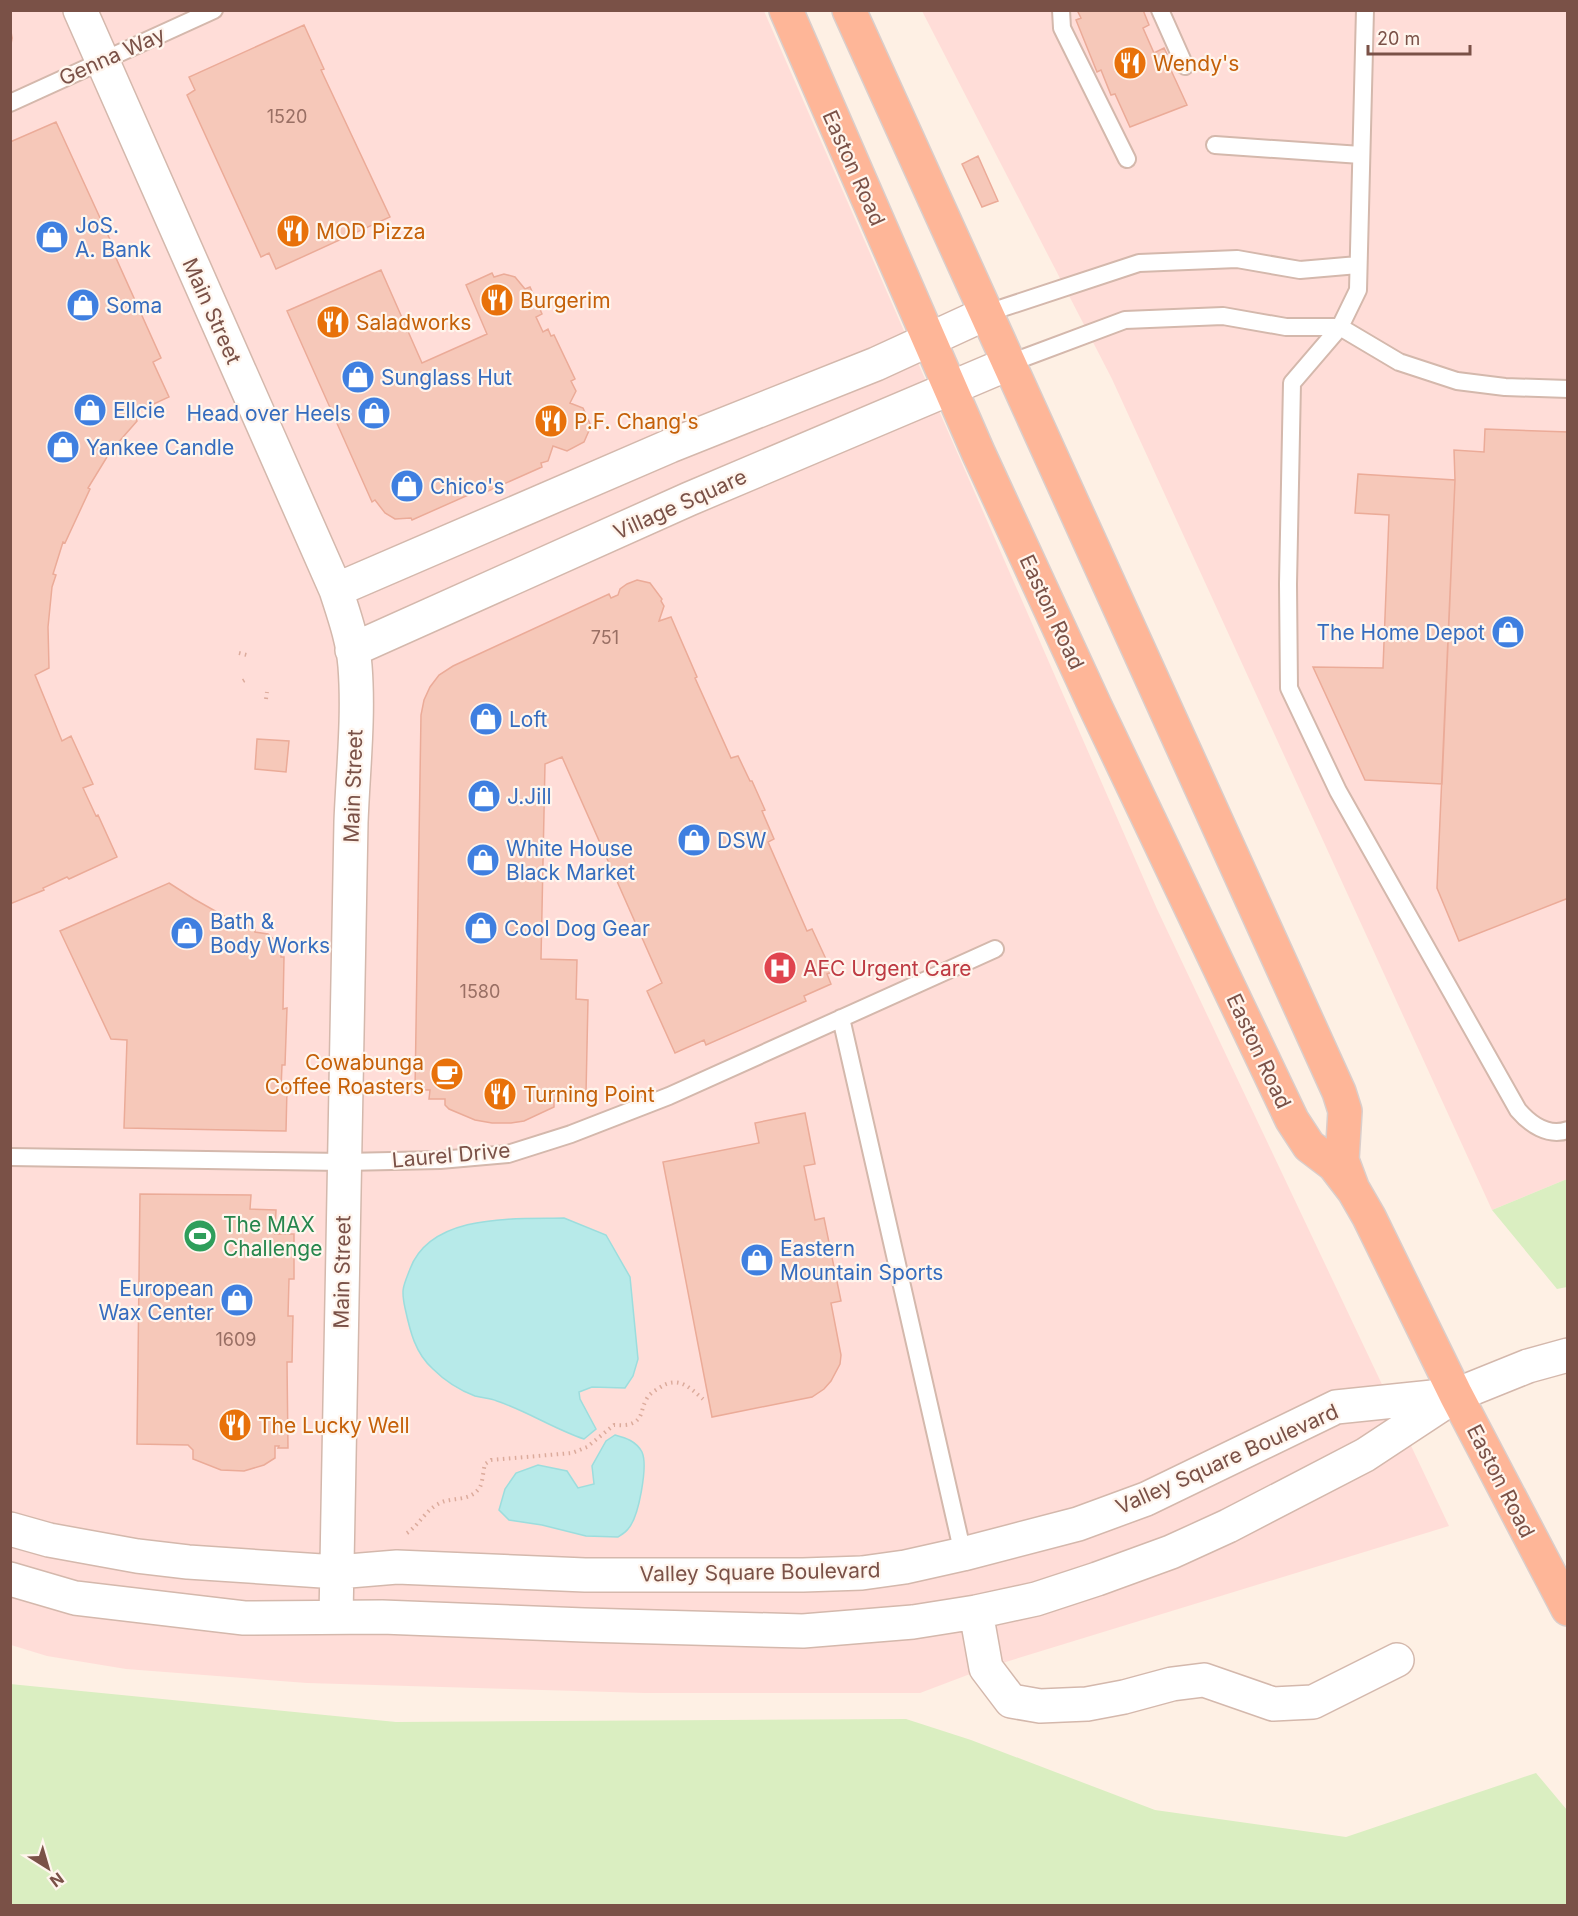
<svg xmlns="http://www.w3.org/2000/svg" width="1578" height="1916" viewBox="0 0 1578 1916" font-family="Inter,sans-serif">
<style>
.commercial{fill:#ffddd8}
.green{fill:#daeec1}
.water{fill:#b7eae9;stroke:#9cdddd;stroke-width:1.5}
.building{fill:#f6c8b9;stroke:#ebab98;stroke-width:1.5}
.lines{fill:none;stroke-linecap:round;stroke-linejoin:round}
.service-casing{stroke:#d4b8ac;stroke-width:20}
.minor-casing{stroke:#d4b8ac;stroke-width:36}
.trunk-casing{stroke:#dacecb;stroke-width:36}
.path{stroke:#dcab9c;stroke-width:4;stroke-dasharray:1.5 4.5;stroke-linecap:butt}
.service{stroke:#fff;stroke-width:16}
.minor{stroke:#fff;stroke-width:33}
.trunk{stroke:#feb698;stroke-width:33}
.labels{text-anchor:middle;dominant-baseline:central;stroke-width:4.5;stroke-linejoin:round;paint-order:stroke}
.number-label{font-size:18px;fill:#996f64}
.street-label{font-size:21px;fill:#7a5147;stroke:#fff5ed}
.food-label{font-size:21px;fill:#c56008;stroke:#fff5ed;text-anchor:start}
.shop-label{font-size:21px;fill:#366cbe;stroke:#fff5ed;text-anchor:start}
.health-label{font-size:21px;fill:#be3a42;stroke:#fff5ed;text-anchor:start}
.leisure-label{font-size:21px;fill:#27864d;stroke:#fff5ed;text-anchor:start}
</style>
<rect width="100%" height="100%" fill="#fef0e4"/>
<!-- commercial -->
<path class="commercial" d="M10,11h754l393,898 292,617 -463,142 -66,25h-275l-338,-10 -181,-14 -79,-13 -36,-11z
M922,11h645v1168l-75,31 -380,-831z"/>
<!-- green -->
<path class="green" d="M1567,1179v108l-10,2 -65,-79z
M10,1684l386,38 510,-3 65,21 184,70 191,27 190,-64 31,37v95h-1556z"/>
<!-- water -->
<path class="water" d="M564,1218l42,17 24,42 8,82 -5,17 -8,12 -33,-1 -13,5 1,7 16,30 -12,10c-30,-10 -57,-28 -87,-38 -7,-3 -15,-3 -22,-5 -16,-6 -31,-16 -42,-27 -18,-16 -23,-38 -28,-61 -4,-19 -2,-21 5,-39 21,-56 105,-50 154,-51z
M615,1435c11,3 21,6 27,17 6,14 -3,65 -14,77 -2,3 -7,6 -10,8l-32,-1 -44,-11 -33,-5 -10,-10 6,-21 11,-16 22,-8 29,6 11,17 16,-4 -2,-18 14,-25z"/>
<!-- building -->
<path class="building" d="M1077,10h66l6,15 -6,3 11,25 10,-5 3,6 -3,1 23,50 -57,22 -15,-33 -4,1 -10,-25 -4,2 -21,-52 5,-2z
M10,25l2,13 -2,13z
M304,25l20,44 -3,1 69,147 -114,52 -7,-16 -8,4 -74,-162 8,-5 -6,-13z
M56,122l62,135 -2,1 45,100 -8,4 16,35 -35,16 3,8 -27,31 -22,36 2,1 -25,54 -2,-1 -10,32 3,1 -4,12 -4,40 1,41 -14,7 27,66 9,-5 22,48 -10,4 13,28 2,-1 19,42 -48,22 -2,-2 -24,11 1,2 -34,14v-762z
M978,156l20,45 -16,6 -20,-43z
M381,270l41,93 65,-29 -21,-49 26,-12 2,4 10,-3 11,3 10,12 5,-2 12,27 -6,3 7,15 5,-3 3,7 3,-1 21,44 -4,2 5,10 -6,12 13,5 8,18 -7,16 -17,9 -14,-5 -5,15 -7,2 1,4 -56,25 -2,-4 -72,32 -1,-2 -16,1 -10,-6 -10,-13 -3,2 -85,-191z
M1485,429l83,3v471l-2,-4 -107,42 -22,-53 18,-408 -1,-30 30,2z
M1358,474l97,6 -13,304 -77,-4 -52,-113 70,1 6,-153 -34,-2z
M637,580l13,3 12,16 -1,2 3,5 -5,15 12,-4 26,60 -2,1 36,80 7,-2 12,25h2l13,29 -3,1 12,28 -6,3 39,89 5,-2 20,43 -5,2 4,10 -27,12 2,5 -100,44 -2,-5 -29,13 -28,-62 15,-8 -100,-226 -17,7 -4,195 36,1 -1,39 12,1 -2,94 -16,-1v7h-16v7l-30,14 -13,2h-19l-17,-3 -26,-11 -4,-4v-6h-16l1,-9h-15l6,-375 3,-15 6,-13 9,-12 14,-9 156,-72 2,4 7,-3 2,-6 7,-5z
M257,739l32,2 -3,31 -31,-3z
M169,883l25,16 30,17 31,12v4l13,2 12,11 1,12h3l-1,52 4,-1 -2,57h-3l-1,24 6,-1 -1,43 -162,-3 3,-88 -16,-1 -51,-108z
M805,1113l10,51 -11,2 11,54 9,-2 17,83 -10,2 10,52 -1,9 -9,17 -7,8 -12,8 -100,20 -49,-255 96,-19 -4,-20z
M140,1194l111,1 -1,14 26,1 -1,24h19v45h-5l-1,37h5l-1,46h-5l1,86h-10l1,-2h-4v12l-11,7 -20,6 -23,-1 -28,-11v-9l-5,-5 -51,-1z"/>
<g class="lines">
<!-- service casing -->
<g class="service-casing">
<path id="service" d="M1061,10l1,18 65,131
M1160,10l25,56
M1365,10l-7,280 -18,37 -48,56 -4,201 1,104 49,103 180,319c12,14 30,27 50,20
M10,103l204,-93
M1215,145l146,10
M987,313l152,-50 98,-4 63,11 58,-5
M1010,363l115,-43 98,-4 63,11h54l59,35 58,19 48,6 63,2
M841,1018l122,536
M10,1157l334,5 96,-2 68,-6 63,-20 98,-38 326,-147"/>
</g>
<!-- minor casing -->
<g class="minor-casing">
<path id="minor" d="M80,10l256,580c8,25 17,50 19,76 4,51 -2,104 -4,156l-15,795
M336,590l334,-144 206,-82 111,-51
M352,650l337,-151 321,-136
M10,1529l39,11 88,16 51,6 149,10 60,-5 188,8h218l59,-2 43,-6 58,-13 115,-30 68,-25 190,-92 116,-12
M10,1579l65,19 169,20 138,-1 202,8 219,6 110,-9 63,-10 60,-13 61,-20 74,-27 57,-26 137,-71 91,-60 72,-29 40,-11
M976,1612l10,56 25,33 29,5 47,-2 37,-7 48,-13 32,-4 69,24 40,-2 84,-42"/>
</g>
<!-- trunk casing -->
<g class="trunk-casing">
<path id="trunk" d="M786,10l192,442 117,254 197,414 17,26 25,19 20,26 15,26 87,178 112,214
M849,10l490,1082 6,19 -3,49 10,27"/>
</g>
<!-- path -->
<path class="path" d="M239,653l8,2
M243,681l5,-3
M266,699l1,-7
M407,1533c12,-8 18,-22 31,-29 13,-8 32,-1 42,-17 3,-6 3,-16 5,-23l6,-4 81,-7 15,-6 27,-22c6,0 13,1 19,-2 10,-5 8,-14 13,-23 3,-6 8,-9 13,-12 19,-13 30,-1 44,11"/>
<!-- service -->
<use href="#service" class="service"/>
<!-- minor -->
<use href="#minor" class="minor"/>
<!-- trunk -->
<use href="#trunk" class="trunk"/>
</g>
<!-- icons -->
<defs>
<g id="restaurant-disc" transform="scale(1.725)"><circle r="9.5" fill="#e8710a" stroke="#fff5ed"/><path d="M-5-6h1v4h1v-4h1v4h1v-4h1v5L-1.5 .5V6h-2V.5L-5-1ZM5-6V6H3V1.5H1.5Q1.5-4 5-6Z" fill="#fff"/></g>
<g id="shop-disc" transform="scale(1.725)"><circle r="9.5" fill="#3f7fe0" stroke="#fff5ed"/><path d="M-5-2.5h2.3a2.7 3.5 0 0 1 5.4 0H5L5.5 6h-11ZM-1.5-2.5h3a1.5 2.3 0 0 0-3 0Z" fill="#fff"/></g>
<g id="hospital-disc" transform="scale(1.725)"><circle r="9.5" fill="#e0444e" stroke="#fff5ed"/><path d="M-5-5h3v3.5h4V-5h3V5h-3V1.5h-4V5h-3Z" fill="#fff"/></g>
<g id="cafe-disc" transform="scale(1.725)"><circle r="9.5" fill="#e8710a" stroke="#fff5ed"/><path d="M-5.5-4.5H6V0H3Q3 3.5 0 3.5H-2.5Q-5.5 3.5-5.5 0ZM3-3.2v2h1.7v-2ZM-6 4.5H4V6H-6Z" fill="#fff"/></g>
<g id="stadium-disc" transform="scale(1.725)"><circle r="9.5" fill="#2e9e5b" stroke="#fff5ed"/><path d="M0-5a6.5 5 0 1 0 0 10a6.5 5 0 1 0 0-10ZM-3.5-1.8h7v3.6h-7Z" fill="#fff"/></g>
</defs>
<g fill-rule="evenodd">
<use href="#restaurant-disc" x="1130" y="63"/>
<use href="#restaurant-disc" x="293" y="231"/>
<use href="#shop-disc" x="52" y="237"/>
<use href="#restaurant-disc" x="497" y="300"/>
<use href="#shop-disc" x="83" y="305"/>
<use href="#restaurant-disc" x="333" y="322"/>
<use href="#shop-disc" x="358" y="377"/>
<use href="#shop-disc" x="90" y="410"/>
<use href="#shop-disc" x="374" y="413"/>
<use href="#restaurant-disc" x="551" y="421"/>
<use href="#shop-disc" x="63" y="447"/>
<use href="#shop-disc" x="407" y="486"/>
<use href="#shop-disc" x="1508" y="632"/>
<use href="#shop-disc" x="486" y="719"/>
<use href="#shop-disc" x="484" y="796"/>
<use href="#shop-disc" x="694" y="840"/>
<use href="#shop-disc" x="483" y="860"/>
<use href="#shop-disc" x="481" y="928"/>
<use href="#shop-disc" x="187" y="933"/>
<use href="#hospital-disc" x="780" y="968"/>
<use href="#cafe-disc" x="447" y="1074"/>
<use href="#restaurant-disc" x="500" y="1094"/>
<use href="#stadium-disc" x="200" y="1236"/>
<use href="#shop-disc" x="757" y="1260"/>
<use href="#shop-disc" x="237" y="1300"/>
<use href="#restaurant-disc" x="235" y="1425"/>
</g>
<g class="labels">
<!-- number labels -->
<g class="number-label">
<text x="287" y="116">1520</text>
<text x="605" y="637">751</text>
<text x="480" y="991">1580</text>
<text x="236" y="1339">1609</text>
</g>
<!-- street labels -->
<g class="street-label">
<text transform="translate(112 56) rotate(-24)">Genna Way</text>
<text transform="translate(854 168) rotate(66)">Easton Road</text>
<text transform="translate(212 311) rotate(66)">Main Street</text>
<text transform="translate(680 504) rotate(-24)">Village Square</text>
<text transform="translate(1052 612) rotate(65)">Easton Road</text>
<text transform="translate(353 786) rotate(-88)">Main Street</text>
<text transform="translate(1259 1051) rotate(65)">Easton Road</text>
<text transform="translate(451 1155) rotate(-5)">Laurel Drive</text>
<text transform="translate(342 1272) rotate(-89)">Main Street</text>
<text transform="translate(1227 1459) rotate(-24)">Valley Square Boulevard</text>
<text transform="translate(1501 1481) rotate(63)">Easton Road</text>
<text transform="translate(760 1572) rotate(-1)">Valley Square Boulevard</text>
</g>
<!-- food labels -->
<g class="food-label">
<text x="1153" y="63">Wendy's</text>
<text x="316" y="231">MOD Pizza</text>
<text x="520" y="300">Burgerim</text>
<text x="356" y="322">Saladworks</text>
<text x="574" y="421">P.F. Chang's</text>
<text x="424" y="1062" text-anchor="end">Cowabunga<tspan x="424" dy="24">Coffee Roasters</tspan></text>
<text x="523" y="1094">Turning Point</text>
<text x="258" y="1425">The Lucky Well</text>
</g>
<!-- shop labels -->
<g class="shop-label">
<text x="75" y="225">JoS.<tspan x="75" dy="24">A. Bank</tspan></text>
<text x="106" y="305">Soma</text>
<text x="381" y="377">Sunglass Hut</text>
<text x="113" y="410">Ellcie</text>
<text x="351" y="413" text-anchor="end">Head over Heels</text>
<text x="86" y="447">Yankee Candle</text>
<text x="430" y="486">Chico's</text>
<text x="1485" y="632" text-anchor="end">The Home Depot</text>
<text x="509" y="719">Loft</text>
<text x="507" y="796">J.Jill</text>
<text x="717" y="840">DSW</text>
<text x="506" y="848">White House<tspan x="506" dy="24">Black Market</tspan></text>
<text x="210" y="921">Bath &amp;<tspan x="210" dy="24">Body Works</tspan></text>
<text x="504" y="928">Cool Dog Gear</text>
<text x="780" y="1248">Eastern<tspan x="780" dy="24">Mountain Sports</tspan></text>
<text x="214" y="1288" text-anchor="end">European<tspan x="214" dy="24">Wax Center</tspan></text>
</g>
<!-- health labels -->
<g class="health-label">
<text x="803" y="968">AFC Urgent Care</text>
</g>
<!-- leisure labels -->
<g class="leisure-label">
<text x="223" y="1224">The MAX<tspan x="223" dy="24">Challenge</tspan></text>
</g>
</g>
<!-- border -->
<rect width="1578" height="1916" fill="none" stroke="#7a5147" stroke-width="24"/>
<!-- north arrow -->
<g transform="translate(48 1868) rotate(143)" stroke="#fff5ed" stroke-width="4.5" paint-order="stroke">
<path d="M0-4.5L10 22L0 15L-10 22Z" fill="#7a5147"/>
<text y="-9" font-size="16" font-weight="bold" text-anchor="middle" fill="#7a5147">N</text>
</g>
<!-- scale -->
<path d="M1368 45v9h102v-9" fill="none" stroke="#7a5147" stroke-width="3"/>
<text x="1377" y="45" font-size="18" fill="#7a5147" stroke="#fff5ed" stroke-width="4.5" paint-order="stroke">20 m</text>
</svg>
